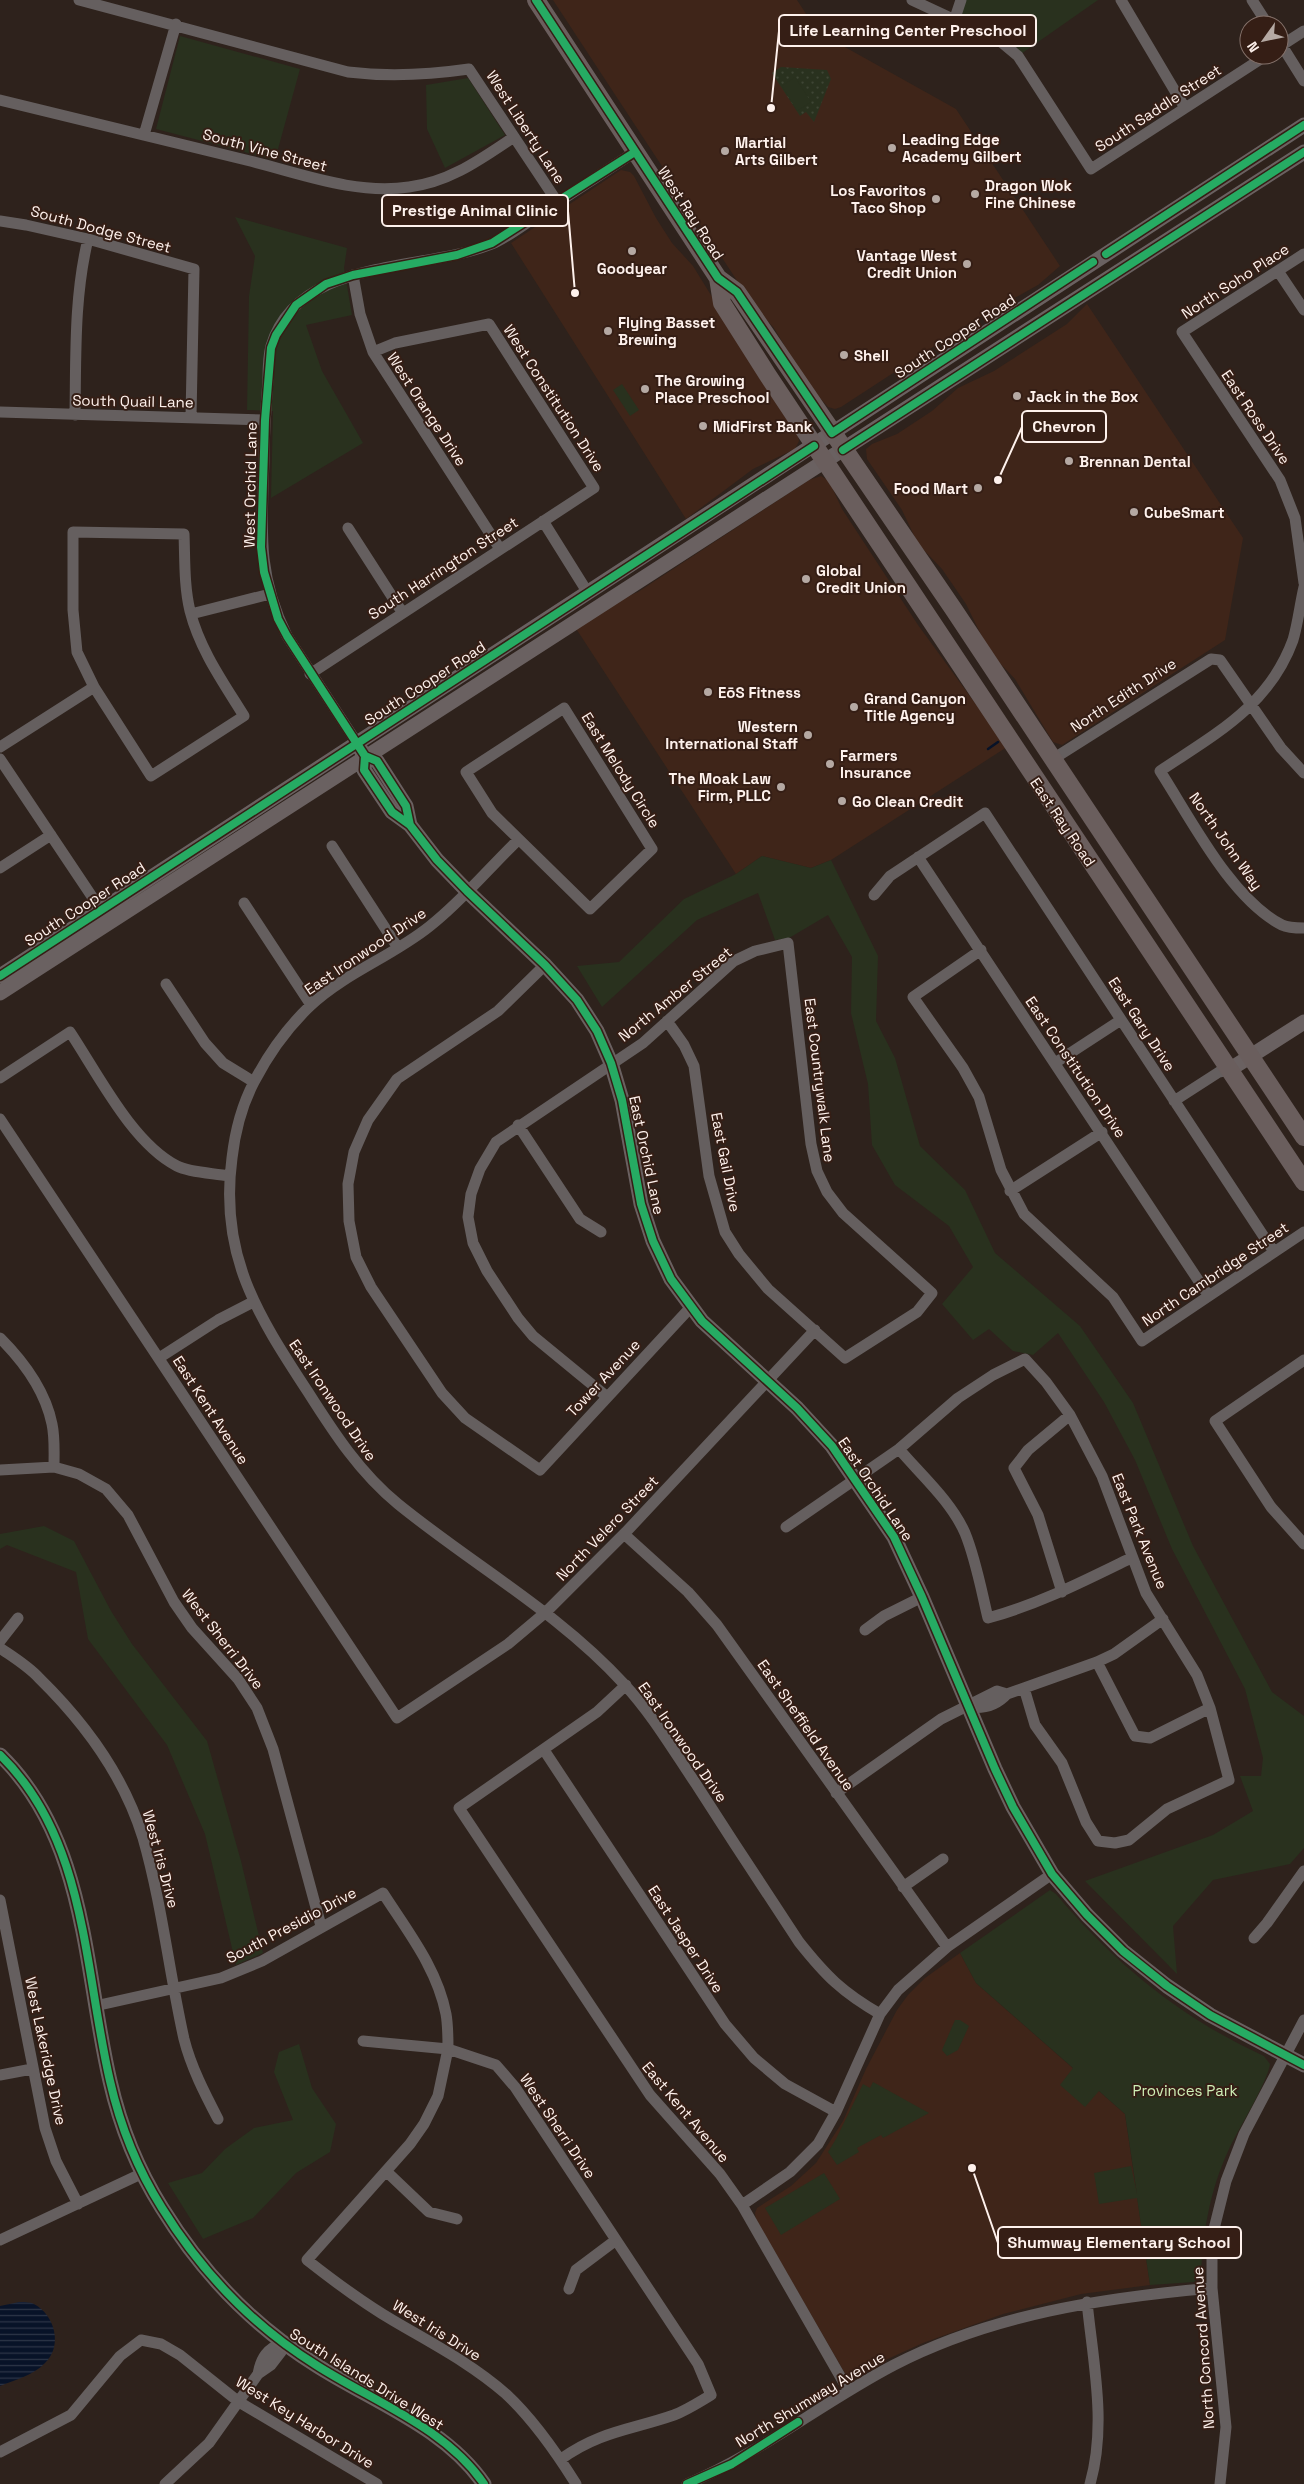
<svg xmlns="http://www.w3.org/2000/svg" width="1304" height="2484" viewBox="0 0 1304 2484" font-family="'Space Grotesk',sans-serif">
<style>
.built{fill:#3f2519}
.grass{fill:url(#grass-dots)}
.green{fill:#29311e}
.water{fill:url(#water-rules)}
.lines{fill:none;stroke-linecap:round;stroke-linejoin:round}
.stream{stroke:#081328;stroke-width:2.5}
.street{stroke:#655f5f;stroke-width:11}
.secondary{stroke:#6a6161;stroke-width:15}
.primary{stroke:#6a5e5d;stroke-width:18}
.cycleway-casing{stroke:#351e15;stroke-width:11}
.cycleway{stroke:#26ab63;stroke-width:8}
.poi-dot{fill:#b5a9a3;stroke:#351e15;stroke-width:2}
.labels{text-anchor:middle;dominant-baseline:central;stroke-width:4;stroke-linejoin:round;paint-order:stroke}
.street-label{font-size:15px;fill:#fef1ec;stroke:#351e15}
.poi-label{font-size:15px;font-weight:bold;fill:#fef1ec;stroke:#351e15;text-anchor:start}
.park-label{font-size:15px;fill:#cfefb6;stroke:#351e15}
.leader{fill:none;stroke:#fef1ec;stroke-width:2}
.callout-dot{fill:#fef1ec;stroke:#351e15;stroke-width:2}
.callout{fill:#351e15;stroke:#fef1ec;stroke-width:2}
.callout-label{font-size:16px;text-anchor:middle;font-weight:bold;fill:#fef1ec}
</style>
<defs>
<pattern id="grass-dots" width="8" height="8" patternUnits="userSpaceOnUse" patternTransform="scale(1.25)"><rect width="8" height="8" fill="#29311e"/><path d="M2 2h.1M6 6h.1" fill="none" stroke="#3e4534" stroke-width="1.8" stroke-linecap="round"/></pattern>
<pattern id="water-rules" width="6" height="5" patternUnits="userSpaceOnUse" patternTransform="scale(1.25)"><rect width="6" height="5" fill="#081328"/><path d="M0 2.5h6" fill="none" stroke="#2d3647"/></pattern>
</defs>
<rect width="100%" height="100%" fill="#2e221c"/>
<!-- built -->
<path class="built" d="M553,0h244l21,32 138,77 104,157 -22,19 -65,36 -132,86 -6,2 -7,-2 -21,-24 -33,-55 -21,-23z
M621,170l9,2 4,4 22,42 16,25 21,23 105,170 1,5 -4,8 -42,20 -67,50 -175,-276z
M1087,304l156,234 -18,102 -163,105 -9,-3 -38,-63 -25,-26 -24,-49 -24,-35 -24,-25 -16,-34 -35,-51 -1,-10 6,-5 25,-10 35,-23 26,-23 36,-17 73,-47z
M821,476l8,5 13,28 76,116 89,122 -176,113 -20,8 -49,-12 -26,18 -161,-247 39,-25 24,-10 171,-112z
M960,1953l16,30 149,131 25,171 -69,9 -78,20 -80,29 -73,33 -4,-1 -90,-155 -1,-7 2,-5 34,-22 25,-23 27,-42 23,-52 31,-59 11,-15 17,-17z"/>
<!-- grass -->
<path class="grass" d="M781,67l46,3 4,9 -17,43 -8,-10 -6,4 -28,-43z"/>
<!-- green -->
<path class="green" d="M961,0h137l-80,56 -63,-38z
M180,36l120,33 -25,91 -119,-31z
M795,77l16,25 -14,9 -15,-25z
M468,78l37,57 -60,33 -18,-39 -1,-44z
M235,217l112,31 -3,20 8,47 -46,10 16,46 41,72 -92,55 2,-87 -26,-1 2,-114 6,-40z
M622,384l17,26 -9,6 -17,-26z
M762,856l49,12 20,-8 47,96 -2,65 19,37 25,88 45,44 30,63 85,73 53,77 60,143 79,146 32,24v132l-14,16 -77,16 -40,46 4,48 -92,-93 128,-46 40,-24 -13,-35h21l2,-18 -18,-69 -73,-140 -37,-89 -31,-58 -46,-69 -25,22 -20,-4 -24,-22 -16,11 -31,-36 31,-37 -24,-41 -54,-41 -23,-40 -4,-61 -17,-71 1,-56 -24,-42 -39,23 -14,2 -17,-47 -61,27 -95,87 -25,-41 42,-4 65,-63 52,-25z
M44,1526l30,15 37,70 21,33 75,97 34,120 22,92 -27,12 -31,-131 -38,-89 -79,-106 -12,-67 -69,-27 -7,4v-15z
M1050,1890l6,4c59,70 125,124 208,162l6,8c-2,17 -32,66 -41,85 -19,41 -26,82 -28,126l-7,7 -44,3 -13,-87 -38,6 -5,-31 37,-7 6,28 -12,-80 -26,-23 -14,16 -25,-22 13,-17 -97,-85 -16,-30z
M955,2020h5l9,6 -11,24 -11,6 -5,-6z
M299,2044l13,44 24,36 -6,28 -34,21 -43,45 -50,21 -35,-56 34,-10 23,-24 29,-21 39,-8 -19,-48 5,-20z
M873,2082l56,31 -46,25 -2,-3 -24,13 2,4 -22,13 -9,-13 8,-13 27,-55 7,4z
M824,2173l16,26 -59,36 -16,-27z"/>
<!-- water -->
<path class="water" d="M19,2302c4,0 11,0 15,2 21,11 29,42 11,59 -11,12 -30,17 -45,23v-80z"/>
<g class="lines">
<!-- stream -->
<path class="stream" d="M988,749l10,-7"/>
<!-- street -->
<path class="street" d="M79,0l269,72c42,5 79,3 121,-3l89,134
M912,0l88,41 18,15 73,113 176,-114
M1121,0l64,108
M1252,0l16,25
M955,18l6,-18
M1279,41l25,40
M1279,47l25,-16
M0,100c82,20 164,40 246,60 54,13 108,35 163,27 41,-5 72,-28 105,-50
M144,135l32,-111
M0,221l26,4 62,14 106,30 -3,148
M1304,254l-122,78 98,148 15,38 9,65
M1278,271l26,39
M353,275l7,39 13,38 127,197
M0,412l265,8
M75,415c1,-59 -1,-118 13,-176
M543,521l45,72
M348,528l54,84
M73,532l111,2c1,26 0,52 6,77 10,39 33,71 54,105l-93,60 -57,-89 -17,-35 -4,-42z
M1304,587c-4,17 -6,36 -11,53 -24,66 -78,94 -133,131 31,48 71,128 122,154 6,3 15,3 22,3
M191,614l79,-20
M310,674l284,-186 -105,-164 -94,19 -22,9
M564,708l88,141 -62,60 -98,-96 -26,-41z
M357,743l-70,-107c-31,-63 -25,-109 -23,-177 0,-26 2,-52 4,-79 0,-11 0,-23 3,-34 27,-89 151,-74 221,-102 16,-7 31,-19 45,-28 33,-21 65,-43 98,-64
M0,747l94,-60
M0,759l101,151
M1053,759l158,-100 9,1 61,88 23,25
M518,840c-29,28 -56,61 -88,86 -37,30 -85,47 -120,80 -22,21 -42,49 -56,76 -12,23 -19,50 -22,76 -13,97 25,156 76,234 26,41 52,81 90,112 75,61 160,108 226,180 28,30 49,66 72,100 34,53 68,105 103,158 27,34 43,50 81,72
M332,846l66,102
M918,857l290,438
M0,868l51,-33
M874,895l16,-19 95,-63 289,439
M244,903l67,102
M981,950l-68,47 50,71 16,29 22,73 23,44 89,83 29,44 162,-109
M545,965l-47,46 -101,68 -29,41 -14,32 -6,32 1,37 7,36 15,30 71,106 23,25 75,52 150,-162
M166,984l39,59 18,20 31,19
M1055,1063l66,-43
M0,1078l70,-46c28,42 62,111 107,134 14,7 37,7 52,10
M1174,1101l45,-29 10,-2
M0,1119l397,599 111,-74 38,-32 80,-80 189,-202
M518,1125l62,94 21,13
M1010,1191l92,-59
M0,1338c24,24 45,52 52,86 3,14 2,29 2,43l25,7 27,15 22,26 46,87 18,26 46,51 19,29 16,41 48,177
M159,1358l59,-38 35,-18
M1304,1360l-89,61 56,86 33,37
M606,1396l-73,-60 -15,-18 -31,-47 -14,-28 -5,-26 3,-23 9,-25 16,-27 147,-99 91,-82 21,-10 33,-8 23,201 6,27 10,21 16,21 89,80 -15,19 -72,46 -77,-69 -29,-35 -14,-22 -16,-56 -15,-110 -10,-21 -17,-24
M899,1449c22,26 52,52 66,84 11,27 16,56 23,85 51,-14 96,-37 143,-60
M0,1470l54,-3
M786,1527l113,-78 59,-51 35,-23 32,-16 21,23 24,33 32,61 44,117 51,82 13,33 19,72 -62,29 -38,31 -14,3 -17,-2 -12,-19 -24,-59 -27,-38 -11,-37
M624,1534l64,58 29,33 230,322
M1062,1592l-24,-77 -24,-47 14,-18 42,-35
M865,1630l19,-14 38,-19
M0,1641l18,-23
M0,1648c13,9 28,18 39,30 46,45 85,98 104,160 19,66 26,134 41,201 7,28 21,55 34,80
M1097,1662l38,74 15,2 60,-30
M626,1685l-29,27 -138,96 191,287 70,79 22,31 106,185
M969,1707c15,2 27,-1 38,-13l90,-32 17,-8 49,-35
M544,1750l181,274 29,34 31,26 51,28
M836,1793l105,-74 56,-28 10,3
M903,1887l40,-28
M0,1900l45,228 11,33 22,43
M1254,1938l13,-15 37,-52
M95,2006l126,-28 41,-17 121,-68c25,39 54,75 63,121 2,11 2,24 2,35l48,16 19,22 183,277 13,31c-12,7 -24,15 -37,20 -43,15 -74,16 -113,44
M363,2041l85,8 -10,47 -14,28 -14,20 -103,116c28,22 56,43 87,61 39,23 78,43 112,73 28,26 50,58 70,90
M0,2075l32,-6
M387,2172l42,40 28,7
M742,2205l48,-33 28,-28 18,-32 44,-98 18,-24 49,-43 105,-73
M0,2240l143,-67
M569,2289l7,-19 40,-30
M1087,2302c6,60 20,123 3,182
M258,2374c3,-17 9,-25 25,-32
M0,2452l71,-37 49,-59 21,-16 20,4 19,11 59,47 138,82
M165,2484l44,-41 49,-69 13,-9 10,-13 2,-10
M687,2484c74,-31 136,-82 207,-119 99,-51 208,-67 318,-77
M1220,2484l6,-57 -14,-139v-51l14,-56 18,-47 60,-114"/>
<!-- secondary -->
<path class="secondary" d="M361,750l4,6 12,5 29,45 4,19
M365,756l-1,14 28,42 18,13 27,35 30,31 78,74 32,35 20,31 14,32 11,37 19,104 12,37 18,38 31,42 95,87 35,38 62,91 28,60 73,172 18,38 39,67 35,41 36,36 44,35 43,29 94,50
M0,976l1304,-851
M0,993l1304,-841
M1229,1070l75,-48
M0,1755c87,84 84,215 110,326 10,44 28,89 52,127 39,63 91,118 154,157 56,36 129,62 168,119"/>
<!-- primary -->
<path class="primary" d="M536,0l182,278 19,14 217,318 350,527
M718,278l4,25 45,71 537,808"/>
<!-- cycleway casing -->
<g class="cycleway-casing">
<path id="cycleway" d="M536,0l182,278 19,14 95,141 261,-171
M1106,254l198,-129
M843,450l461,-298
M365,756l-1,14 28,42 18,13 27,35 30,31 78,74 32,35 20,31 14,32 11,37 19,104 12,37 18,38 31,42 95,87 35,38 62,91 28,60 73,172 18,38 39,67 35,41 36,36 44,35 43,29 94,50
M410,825l-4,-19 -29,-45 -12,-5 -78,-120 -9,-17 -14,-47 -3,-25 4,-127 6,-72 5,-13 20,-30 30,-21 27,-9 104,-20 35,-12 143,-91
M0,976l814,-530
M0,1755c87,84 84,215 110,326 10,44 28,89 52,127 39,63 91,118 154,157 56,36 129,62 168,119
M687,2484l45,-20 66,-42"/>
</g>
<!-- cycleway -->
<use href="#cycleway" class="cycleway"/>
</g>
<!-- markers -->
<g class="poi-dot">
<circle cx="892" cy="148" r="5"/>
<circle cx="725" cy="151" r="5"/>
<circle cx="975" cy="194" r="5"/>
<circle cx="936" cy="199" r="5"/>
<circle cx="632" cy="251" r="5"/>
<circle cx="967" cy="264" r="5"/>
<circle cx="608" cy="331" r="5"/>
<circle cx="844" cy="355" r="5"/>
<circle cx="645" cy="389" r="5"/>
<circle cx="1017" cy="396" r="5"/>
<circle cx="703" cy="426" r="5"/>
<circle cx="1069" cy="461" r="5"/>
<circle cx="978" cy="488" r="5"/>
<circle cx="1134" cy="512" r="5"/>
<circle cx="806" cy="579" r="5"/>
<circle cx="708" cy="692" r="5"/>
<circle cx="854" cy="707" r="5"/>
<circle cx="808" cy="735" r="5"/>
<circle cx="830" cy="764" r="5"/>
<circle cx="781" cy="787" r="5"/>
<circle cx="842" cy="801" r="5"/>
</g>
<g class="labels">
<!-- street labels -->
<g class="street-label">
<text transform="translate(1158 108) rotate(-33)">South Saddle Street</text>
<text transform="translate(526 127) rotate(57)">West Liberty Lane</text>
<text transform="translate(265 150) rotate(15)">South Vine Street</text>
<text transform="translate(691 213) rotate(57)">West Ray Road</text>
<text transform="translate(101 229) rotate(15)">South Dodge Street</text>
<text transform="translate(1235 281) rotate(-33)">North Soho Place</text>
<text transform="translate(955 336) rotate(-33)">South Cooper Road</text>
<text transform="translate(554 398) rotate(57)">West Constitution Drive</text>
<text transform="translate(133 401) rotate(1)">South Quail Lane</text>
<text transform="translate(427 409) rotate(57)">West Orange Drive</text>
<text transform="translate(1256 417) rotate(56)">East Ross Drive</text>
<text transform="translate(250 485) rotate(-89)">West Orchid Lane</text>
<text transform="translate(443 568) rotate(-33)">South Harrington Street</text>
<text transform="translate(425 683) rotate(-33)">South Cooper Road</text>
<text transform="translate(1123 695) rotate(-33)">North Edith Drive</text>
<text transform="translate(621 770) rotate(58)">East Melody Circle</text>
<text transform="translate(1063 822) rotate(56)">East Ray Road</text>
<text transform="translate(1226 841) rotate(55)">North John Way</text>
<text transform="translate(85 904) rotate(-33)">South Cooper Road</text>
<text transform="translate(365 951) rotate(-34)">East Ironwood Drive</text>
<text transform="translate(675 994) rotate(-39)">North Amber Street</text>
<text transform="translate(1142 1024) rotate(57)">East Gary Drive</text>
<text transform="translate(1076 1067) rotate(56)">East Constitution Drive</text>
<text transform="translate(820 1080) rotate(83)">East Countrywalk Lane</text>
<text transform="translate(647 1155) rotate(78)">East Orchid Lane</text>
<text transform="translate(726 1162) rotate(79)">East Gail Drive</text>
<text transform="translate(1215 1274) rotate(-34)">North Cambridge Street</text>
<text transform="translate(603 1378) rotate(-47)">Tower Avenue</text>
<text transform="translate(333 1400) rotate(56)">East Ironwood Drive</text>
<text transform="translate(211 1410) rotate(57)">East Kent Avenue</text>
<text transform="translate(876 1489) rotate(56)">East Orchid Lane</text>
<text transform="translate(607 1528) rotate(-46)">North Velero Street</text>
<text transform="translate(1140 1531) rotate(68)">East Park Avenue</text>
<text transform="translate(223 1639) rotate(52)">West Sherri Drive</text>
<text transform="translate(806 1725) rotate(55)">East Sheffield Avenue</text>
<text transform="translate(683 1742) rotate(55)">East Ironwood Drive</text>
<text transform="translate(161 1859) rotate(75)">West Iris Drive</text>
<text transform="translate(291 1925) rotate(-28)">South Presidio Drive</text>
<text transform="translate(686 1939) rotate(57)">East Jasper Drive</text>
<text transform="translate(46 2051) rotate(78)">West Lakeridge Drive</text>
<text transform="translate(686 2112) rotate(50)">East Kent Avenue</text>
<text transform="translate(558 2126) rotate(56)">West Sherri Drive</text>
<text transform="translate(437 2330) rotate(32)">West Iris Drive</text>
<text transform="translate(1203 2348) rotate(-94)">North Concord Avenue</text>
<text transform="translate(367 2379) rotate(32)">South Islands Drive West</text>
<text transform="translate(810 2399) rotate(-31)">North Shumway Avenue</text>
<text transform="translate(305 2422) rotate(32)">West Key Harbor Drive</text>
</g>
<!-- poi labels -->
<g class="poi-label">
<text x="902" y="139">Leading Edge<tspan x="902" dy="17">Academy Gilbert</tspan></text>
<text x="735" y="142">Martial<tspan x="735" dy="17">Arts Gilbert</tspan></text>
<text x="985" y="185">Dragon Wok<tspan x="985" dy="17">Fine Chinese</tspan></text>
<text x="926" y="190" text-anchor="end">Los Favoritos<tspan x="926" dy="17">Taco Shop</tspan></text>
<text x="957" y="255" text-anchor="end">Vantage West<tspan x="957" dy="17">Credit Union</tspan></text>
<text x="632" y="268" text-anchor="middle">Goodyear</text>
<text x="618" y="322">Flying Basset<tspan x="618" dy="17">Brewing</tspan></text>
<text x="854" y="355">Shell</text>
<text x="655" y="380">The Growing<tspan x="655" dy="17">Place Preschool</tspan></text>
<text x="1027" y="396">Jack in the Box</text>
<text x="713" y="426">MidFirst Bank</text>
<text x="1079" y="461">Brennan Dental</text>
<text x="968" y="488" text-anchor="end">Food Mart</text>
<text x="1144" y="512">CubeSmart</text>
<text x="816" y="570">Global<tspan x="816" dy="17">Credit Union</tspan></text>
<text x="718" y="692">EōS Fitness</text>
<text x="864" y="698">Grand Canyon<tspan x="864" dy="17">Title Agency</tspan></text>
<text x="798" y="726" text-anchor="end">Western<tspan x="798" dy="17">International Staff</tspan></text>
<text x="840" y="755">Farmers<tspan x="840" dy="17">Insurance</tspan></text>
<text x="771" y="778" text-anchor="end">The Moak Law<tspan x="771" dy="17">Firm, PLLC</tspan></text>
<text x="852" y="801">Go Clean Credit</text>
</g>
<!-- park labels -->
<g class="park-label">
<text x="1185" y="2090">Provinces Park</text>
</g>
</g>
<!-- callouts -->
<path class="leader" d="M771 108L779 31M575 293L568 211M998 480L1022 427M972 2168L998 2243"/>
<g class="callout-dot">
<circle cx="771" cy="108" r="5"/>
<circle cx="575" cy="293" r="5"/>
<circle cx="998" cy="480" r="5"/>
<circle cx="972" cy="2168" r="5"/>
</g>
<g class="callout">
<rect x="779" y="15" width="257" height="31" rx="5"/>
<rect x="382" y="195" width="186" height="31" rx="5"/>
<rect x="1022" y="411" width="84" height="31" rx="5"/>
<rect x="998" y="2227" width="243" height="31" rx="5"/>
</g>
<g class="callout-label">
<text x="908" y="36">Life Learning Center Preschool</text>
<text x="475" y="216">Prestige Animal Clinic</text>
<text x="1064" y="432">Chevron</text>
<text x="1119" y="2248">Shumway Elementary School</text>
</g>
<!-- north arrow -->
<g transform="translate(1264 40) rotate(237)"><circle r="24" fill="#351e15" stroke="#85726b"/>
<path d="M0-4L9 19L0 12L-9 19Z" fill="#b5a9a3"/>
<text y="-8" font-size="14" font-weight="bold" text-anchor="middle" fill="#fef1ec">N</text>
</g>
</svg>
